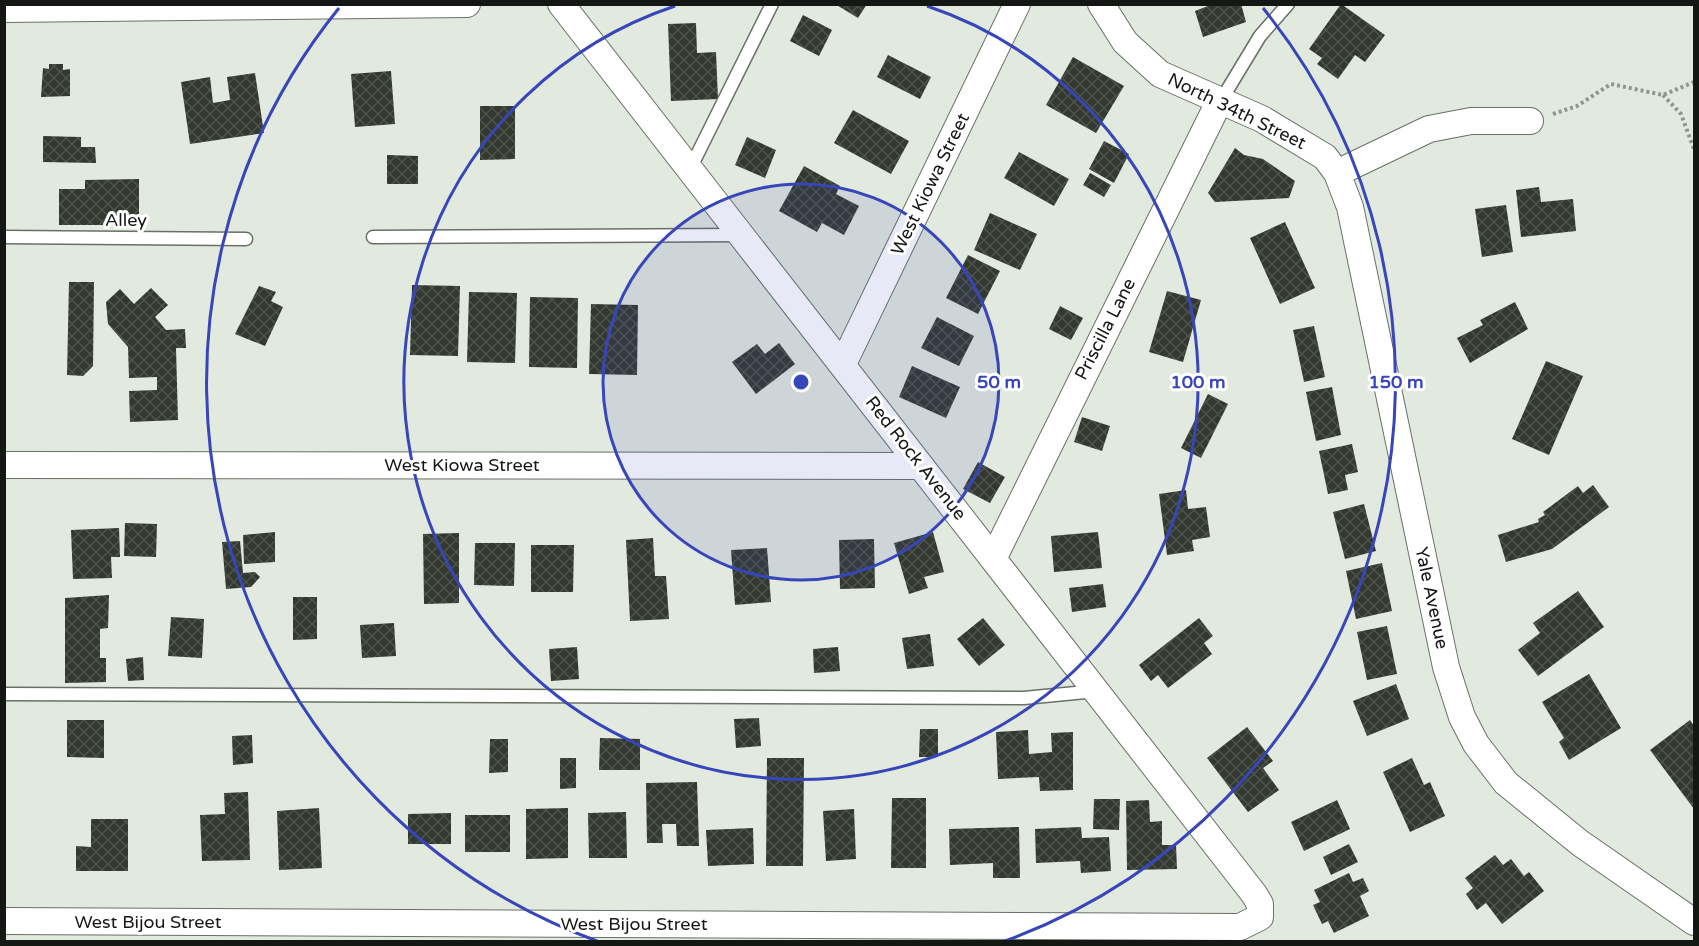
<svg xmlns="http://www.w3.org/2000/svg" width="1699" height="946" viewBox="0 0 1699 946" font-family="'Varela Round',sans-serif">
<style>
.building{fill:url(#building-cross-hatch)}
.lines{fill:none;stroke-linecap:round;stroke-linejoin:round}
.service-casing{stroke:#697067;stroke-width:15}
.minor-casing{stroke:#697067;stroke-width:28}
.path{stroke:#90958e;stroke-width:4;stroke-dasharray:3 3;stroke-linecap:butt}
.service{stroke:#fff;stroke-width:12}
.minor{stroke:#fff;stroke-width:26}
.ring{fill:none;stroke:#3746b9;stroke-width:3}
.labels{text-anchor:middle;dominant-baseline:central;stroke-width:6;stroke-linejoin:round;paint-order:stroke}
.street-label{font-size:18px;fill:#151714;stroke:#fff}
.centre{fill:#3746b9;stroke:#fff;stroke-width:3}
.ring-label{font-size:18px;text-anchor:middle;font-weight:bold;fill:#3746b9;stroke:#fff;stroke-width:6;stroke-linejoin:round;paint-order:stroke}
</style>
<defs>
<pattern id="building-cross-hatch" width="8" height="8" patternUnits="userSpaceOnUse" patternTransform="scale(1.5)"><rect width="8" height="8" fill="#333931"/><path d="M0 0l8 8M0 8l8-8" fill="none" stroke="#4e534c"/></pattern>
</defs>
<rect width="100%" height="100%" fill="#e2e9df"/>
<!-- building -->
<path class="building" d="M835,4h32l-9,14z
M1213,4h28l5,18 -43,15 -8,-26z
M1341,4l44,31 -20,27 -10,-7 -17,24 -21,-15 5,-6 -13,-9z
M803,15l29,15 -13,26 -29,-15z
M696,23l1,30 19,-1 2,47 -47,2 -3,-77z
M888,55l43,22 -11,22 -43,-22z
M1073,57l51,29 -28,47 -50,-28z
M49,64h14v6l7,-1v27l-29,1 2,-29 6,1z
M391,71l4,53 -40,3 -4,-53z
M255,73l9,60 -74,11 -9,-62 29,-5 3,26 17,-3 -3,-23z
M480,106h35v53l-35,1z
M853,110l56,31 -18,33 -57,-31z
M43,136l38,1v10h14l1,16 -53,-1z
M747,137l29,13 -11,28 -30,-13z
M1104,141l25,13 -15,29 -25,-14z
M1235,148l9,7 19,4 32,22 -6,17 -74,4 -7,-9z
M1019,152l50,27 -15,27 -50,-28z
M387,155l31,1v28h-31z
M804,166l36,20 -4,8 23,12 -15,29 -22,-12 -5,9 -38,-21z
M1090,173l21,12 -7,12 -21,-12z
M139,179v46h-80v-36h26v-9z
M1539,187l2,15 32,-3 3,32 -55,6 -5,-47z
M1506,205l7,47 -31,5 -7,-48z
M990,213l47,21 -17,36 -46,-20z
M1285,222l30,66 -35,16 -30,-66z
M968,255l32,16 -22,43 -32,-16z
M69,282h25l-1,84 -10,10 -16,-1z
M412,285l48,1 -2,70 -48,-1z
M259,286l17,6 -5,9 12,6 -18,39 -30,-12z
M151,288l17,17 -13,12 11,13 19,-1 1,19h-10l2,72 -48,2 -1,-31 28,-1v-13l-28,1 -1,-31 -20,-23 -2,-22 14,-13 14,15z
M1167,291l34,9 -18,62 -34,-10z
M469,292l48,1 -2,70 -48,-1z
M530,297l48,1 -1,70 -48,-1z
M1515,302l13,27 -58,34 -13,-25 26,-13 -3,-5z
M591,304l47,1 -1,70 -48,-1z
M1060,306l23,12 -12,22 -22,-11z
M937,317l37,19 -15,30 -38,-18z
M1314,326l11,51 -21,5 -11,-52z
M779,343l16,21 -39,30 -24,-32 25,-18 8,10z
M1546,361l37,15 -34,79 -37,-16z
M912,366l48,21 -14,31 -47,-21z
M1332,387l9,48 -25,6 -10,-49z
M1208,394l20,10 -27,54 -20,-10z
M1082,417l28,9 -8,25 -28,-9z
M1352,444l6,28 -13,3 3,15 -20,4 -9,-43z
M978,462l27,15 -15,26 -27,-14z
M1593,485l16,22 -57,42 -46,13 -8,-27 41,-13 -1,-3 7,-4 -2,-3 35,-26 5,7z
M1186,490l2,19 18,-2 4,30 -18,3 2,11 -27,4 -8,-61z
M1364,504l12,47 -31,8 -12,-47z
M125,523l32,1 -1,33 -32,-1z
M119,528l1,29h-9l1,21 -39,1 -2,-49z
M275,532v30l-31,2 -1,-29z
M933,532l11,40 -20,5 4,11 -19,6 -15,-51z
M1098,532l4,36 -48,4 -3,-36z
M459,533v70l-35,1 -1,-70z
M653,538l2,38h11l3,43 -39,2 -4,-81z
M874,539l1,49 -35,1 -1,-49z
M240,541l3,32 12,-1 5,5 -9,10 -25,2 -4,-47z
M475,543h40l-1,43 -40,-1z
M531,545h43l-1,47h-42z
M767,548l4,54 -36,3 -4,-55z
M1382,563l10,48 -36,8 -10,-48z
M1103,584l3,23 -34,5 -3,-24z
M1578,591l26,36 -66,49 -20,-26 22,-17 -7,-10z
M109,595l-1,33 -8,1v29h6v24l-41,1v-85z
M293,597h24v42l-24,1z
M171,617l33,2 -2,39 -34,-2z
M983,618l22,27 -26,21 -22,-27z
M1199,618l14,18 -9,7 8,11 -44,34 -10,-13 -7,6 -12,-16z
M394,623l2,33 -34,2 -2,-33z
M1387,626l10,48 -30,6 -10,-48z
M930,634l4,32 -27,3 -5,-31z
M577,647l2,32 -28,2 -2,-32z
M838,647l2,24 -26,2 -1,-24z
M143,657l1,23 -16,1 -2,-22z
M1589,674l32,54 -52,32 -10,-18 5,-4 -22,-36z
M1396,684l13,35 -42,17 -14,-35z
M759,718l2,28 -25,2 -2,-29z
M67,720h37v38l-37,-1z
M1690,720l4,6v83l-44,-59z
M1247,727l26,34 -10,7 16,22 -31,22 -41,-54z
M920,729h18v28h-19z
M1028,730l1,24 23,-2 -1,-19 22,-1v58l-33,1 -1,-14 -41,2 -2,-47z
M252,735l1,28 -20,2 -1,-29z
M600,738l40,1v31h-41z
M490,739h18v33l-19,1z
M560,758h16v30l-16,1z
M767,758h37l-1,108h-37z
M1412,758l12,27 6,-3 15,34 -35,16 -27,-60z
M697,782l2,64h-22l-1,-22h-14l1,19h-16l-1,-60z
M248,792l2,68 -48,1 -2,-46 25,-1 -1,-21z
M892,798h34v70h-35z
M1094,799h26l-1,31 -26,-1z
M1149,800l1,22 12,-1v24h14l1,24 -50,1 -1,-69z
M1337,800l13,29 -46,22 -13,-29z
M319,808l3,60 -43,2 -2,-59z
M568,808v50l-42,1v-50z
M854,809l2,50 -30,2 -3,-50z
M626,812l1,46h-38l-1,-45z
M451,813v31h-43v-30z
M465,815h45v37h-45z
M91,819h37v52h-52v-25l15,1z
M1019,827l1,51h-27v-15l-43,2 -1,-36z
M1081,827l1,11 27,-1 2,34 -30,2 -1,-12 -44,2 -1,-34z
M753,828l1,36 -46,2 -2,-36z
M1349,844l9,18 -27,13 -8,-18z
M1495,855l8,10 8,-6 13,17 5,-4 15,19 -42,33 -16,-21 -9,7 -11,-16 7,-6 -8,-10z
M1349,873l4,9 10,-4 6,13 -9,5 9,20 -35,17 -6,-12 -6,3 -9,-19 7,-3 -6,-12z"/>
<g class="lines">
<!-- service casing -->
<g class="service-casing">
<path id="service" d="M1220,102l40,-66 28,-32
M690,169l82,-165
M4,237l242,2
M373,237l368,-2
M4,694l1020,4 72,-7"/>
</g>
<!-- minor casing -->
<g class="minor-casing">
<path id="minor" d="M1101,4l24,38 35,32 102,45 63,38 12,16 13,34 96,460 16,50 14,27 30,39 74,60 114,79
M4,9l463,-5
M1337,173l92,-44 42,-8h59
M843,364l174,-360
M4,465l916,1
M994,557l225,-455
M4,921l1236,6 20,-10v-13l-6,-10 -693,-890"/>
</g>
<!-- path -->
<path class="path" d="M1663,95l18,19 13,35
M1553,114l24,-8 34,-22 52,11 31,-13"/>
<!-- service -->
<use href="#service" class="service"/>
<!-- minor -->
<use href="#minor" class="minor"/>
</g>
<!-- distance rings -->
<circle cx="801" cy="382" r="198" fill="#3746b9" fill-opacity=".12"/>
<g class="ring">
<circle cx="801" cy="382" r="198"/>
<path d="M927 6A397 397 0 1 1 675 6"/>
<path d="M597 941A595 595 0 0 1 339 8M1263 8A595 595 0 0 1 1005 941"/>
</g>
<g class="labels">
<!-- street labels -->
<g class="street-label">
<text transform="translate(1237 111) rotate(26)">North 34th Street</text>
<text transform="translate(930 184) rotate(-64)">West Kiowa Street</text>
<text x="126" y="220">Alley</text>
<text transform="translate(1105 329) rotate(-63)">Priscilla Lane</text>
<text transform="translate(916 458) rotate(52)">Red Rock Avenue</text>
<text x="462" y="465">West Kiowa Street</text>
<text transform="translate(1432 598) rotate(78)">Yale Avenue</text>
<text x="148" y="922">West Bijou Street</text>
<text x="634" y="924">West Bijou Street</text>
</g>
</g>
<circle cx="801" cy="382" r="9" class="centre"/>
<g class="ring-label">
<text x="999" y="388">50 m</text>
<text x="1198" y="388">100 m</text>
<text x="1396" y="388">150 m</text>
</g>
<!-- border -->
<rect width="1699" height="946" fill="none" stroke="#151714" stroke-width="12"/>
</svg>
